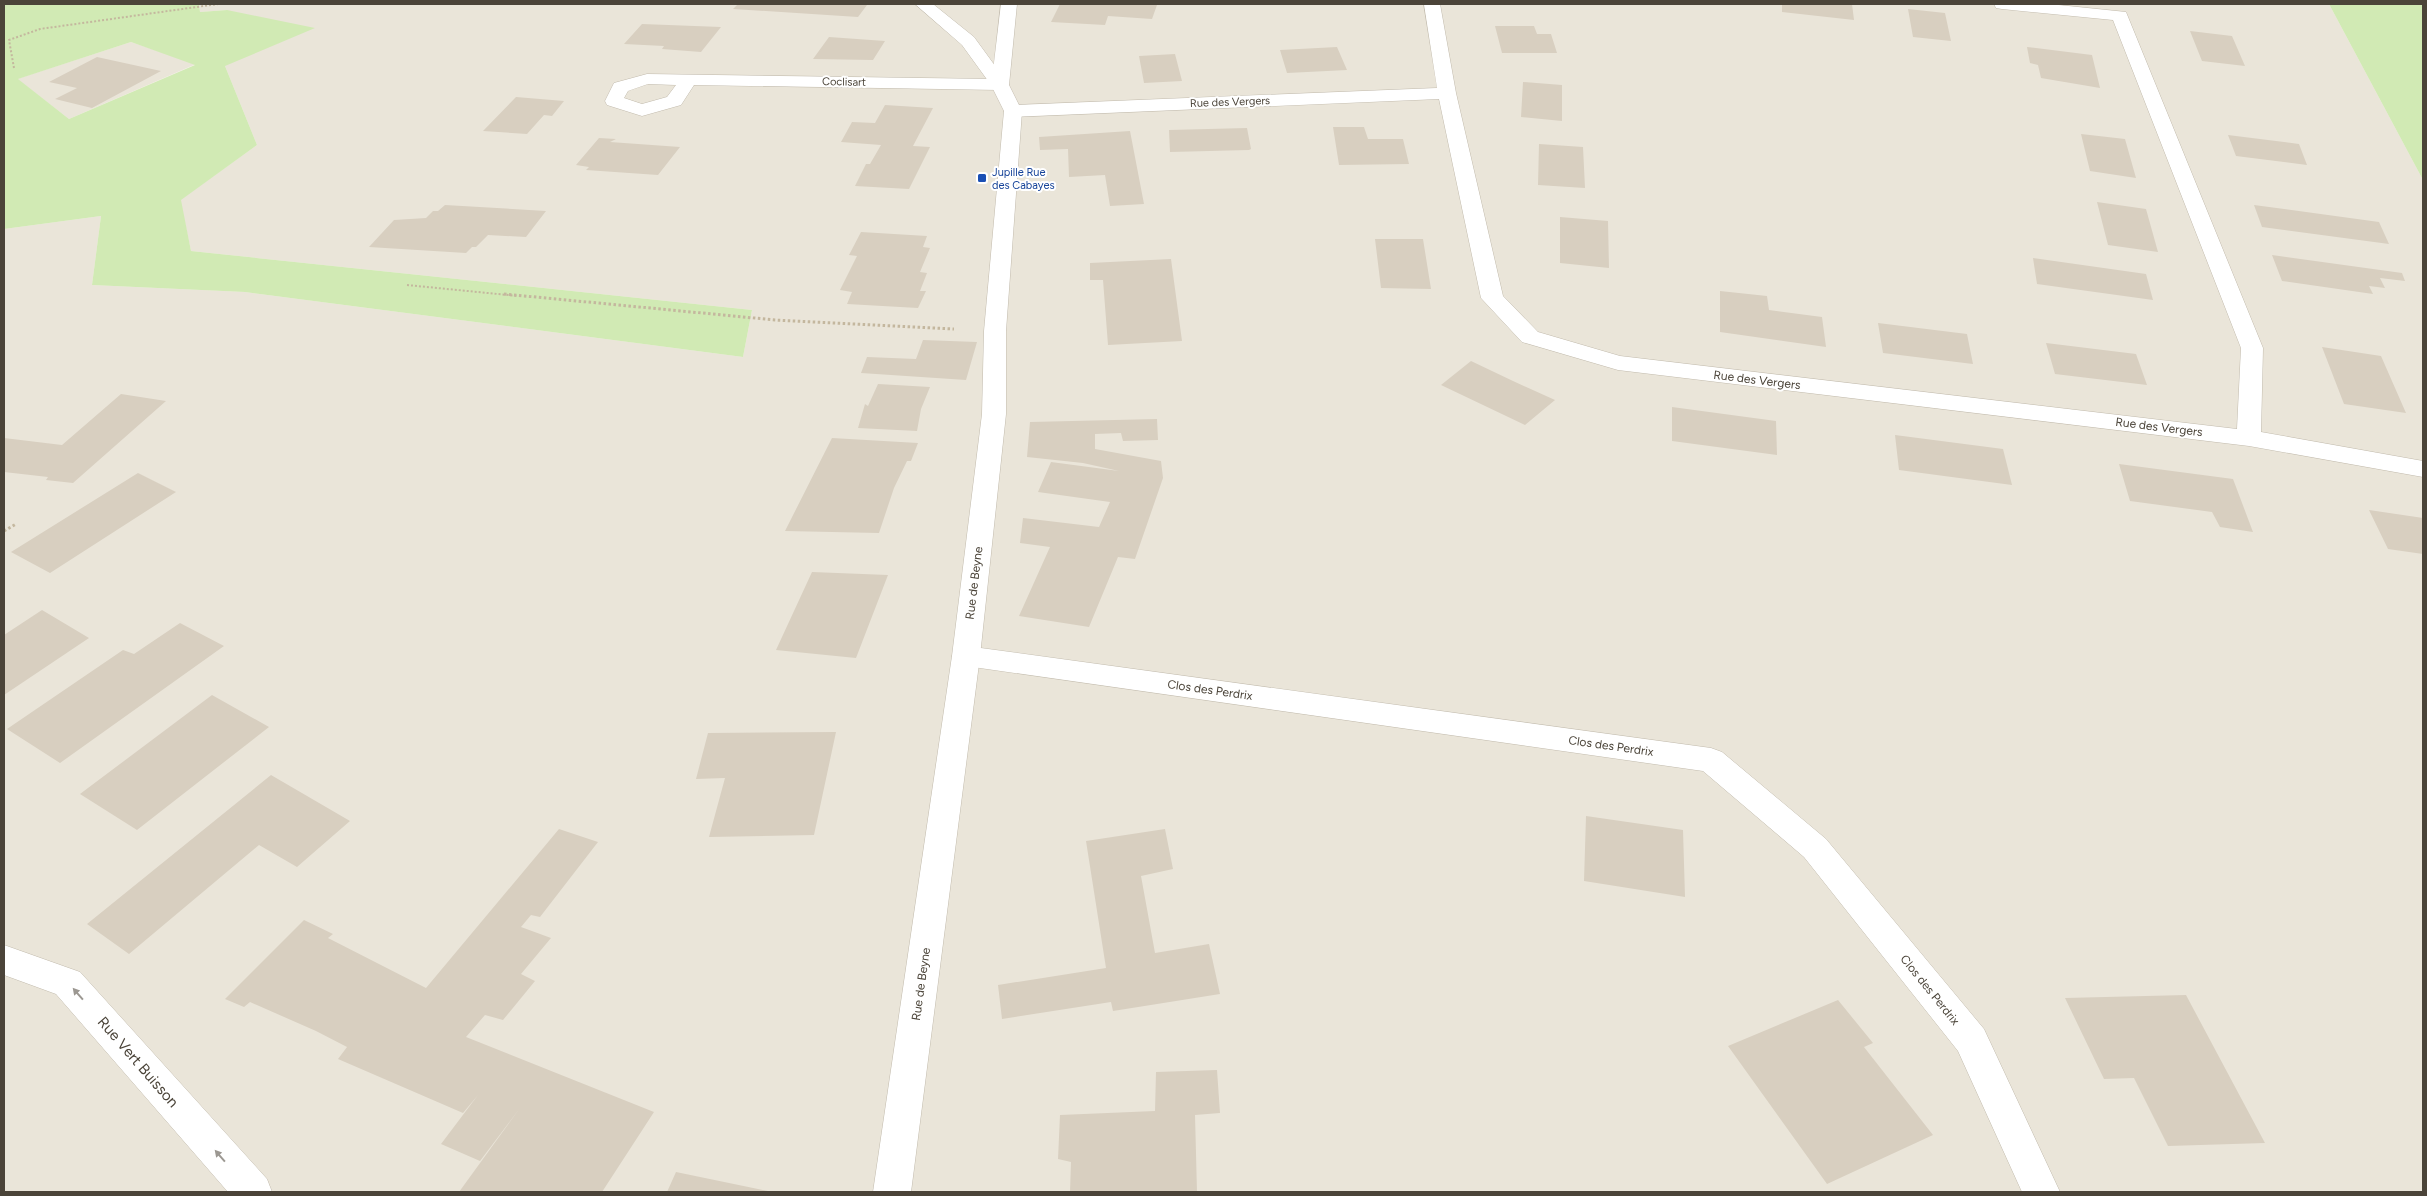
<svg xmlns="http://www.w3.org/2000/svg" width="2427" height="1196" viewBox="0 0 2427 1196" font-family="Figtree,sans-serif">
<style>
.residential{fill:#eae5d9}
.green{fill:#d1eab4;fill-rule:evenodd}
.building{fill:#d8cfc0}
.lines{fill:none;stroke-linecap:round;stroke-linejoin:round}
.minor-casing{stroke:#c2bbad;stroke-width:1}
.tertiary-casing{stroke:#c2bbad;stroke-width:1}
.path-far1{stroke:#c4b79e;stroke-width:2;stroke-dasharray:2 2;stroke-linecap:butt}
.path{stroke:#c4b79e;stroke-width:3;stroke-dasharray:2.5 2.5;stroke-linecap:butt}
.minor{fill:#fff;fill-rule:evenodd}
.tertiary{fill:#fff;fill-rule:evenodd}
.oneway{fill:#9c9892}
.transit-dot{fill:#1a4fb4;stroke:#fff;stroke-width:2}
.labels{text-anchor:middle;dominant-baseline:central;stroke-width:4;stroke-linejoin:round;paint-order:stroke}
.far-street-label{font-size:11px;fill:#4b4439;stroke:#fff}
.far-transit-label{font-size:11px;fill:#164399;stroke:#fff;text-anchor:start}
.street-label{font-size:12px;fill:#4b4439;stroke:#fff}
.near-street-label{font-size:15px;fill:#4b4439;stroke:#fff}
</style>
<rect width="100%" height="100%" fill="#f6f3eb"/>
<!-- residential -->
<path class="residential" d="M199,4h2130l94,176v1012h-2419v-963l97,-13 -9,69 153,7 498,65 9,-47 -561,-59 -11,-51 77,-55 -32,-79 2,-56 -27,2z
M131,42l65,22 -127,55 -52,-40z"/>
<!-- green -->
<path class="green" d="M4,4h195l1,8 27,-2 88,18 -90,38 32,79 -76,55 10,51 561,59 -9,47 -498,-65 -153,-7 9,-69 -97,13zM131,42l64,23 -126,54 -51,-40z
M2329,4h94v176z"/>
<!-- building -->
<path class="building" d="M738,4h108l21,1 -9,12 -125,-8z
M1060,4h82l15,1 -5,14 -44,-3 -3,9 -54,-3z
M1782,4h70l2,16 -72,-8z
M1908,9l37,4 6,28 -38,-4z
M642,24l79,3 -20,25 -39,-3 2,-3 -40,-2z
M1495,26h39l3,8h14l6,19h-55z
M2190,31l42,5 13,30 -43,-5z
M829,37l56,4 -12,19 -60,-1z
M1337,47l10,23 -60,3 -7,-23z
M2027,47l65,8 8,33 -59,-10 -3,-13 -8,-2z
M1175,54l7,27 -38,2 -5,-27z
M97,57l64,14 -69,37 -37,-9 22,-11 -28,-6z
M1523,82l39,3v36l-41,-4z
M516,97l48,4 -12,15 -8,-1 -17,19 -44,-3z
M885,105l48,3 -20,38 17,1 -21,42 -54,-3 11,-22h4l11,-19 -40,-3 11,-20 23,1z
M1333,127h31l4,12h35l6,25 -70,1z
M1247,128l4,21 -2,1 -79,2 -1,-22z
M1130,131l14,73 -34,2 -5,-31 -36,2 -1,-28 -28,1 -1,-13z
M2081,134l44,5 11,39 -46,-7z
M2228,135l71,9 8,21 -71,-9z
M599,138l17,1 -6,3 70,5 -22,28 -72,-5 3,-3 -13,-2z
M1539,144l44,3 2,41 -47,-3z
M2097,202l49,7 12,43 -50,-7z
M445,205l101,6 -20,26 -38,-2 -12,12h-4l-6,6 -97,-6 25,-27 32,-2 7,-7h5z
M2254,205l125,17 10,22 -127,-17z
M1560,217l48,4 1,47 -49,-5z
M861,232l66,4 -4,11 7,1 -10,24 7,1 -7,18h6l-8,17 -71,-4 5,-12 -12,-2 17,-34 -8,-1z
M1375,239h48l8,50 -50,-1z
M2272,255l130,18 3,8 -25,-3 5,10 -16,-2 4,8 -91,-13z
M2033,258l113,16 7,26 -116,-16z
M1171,259l11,82 -74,4 -5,-65h-13v-17z
M1720,291l47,5 2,14 53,7 4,30 -106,-15z
M1878,323l89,11 6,30 -90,-11z
M923,340l54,2 -11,38 -105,-7 6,-16 49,2z
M2046,343l90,11 11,31 -92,-11z
M2322,347l59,9 25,57 -62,-9z
M1471,361l42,20 42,19 -30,25 -84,-40z
M878,384l52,3 -9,22 -4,22 -59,-3 7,-24 3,2z
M121,394l45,7 -93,82 -27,-3 2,-3 -44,-5v-34l58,7z
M1672,407l104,14 1,34 -105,-14z
M1157,419l1,21 -35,1 -2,-8 -26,1v15l66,12 2,17 -28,81 -17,-2 -29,70 -70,-11 31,-69 -30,-4 3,-25 76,9 11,-25 -72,-10 13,-30 68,9 -36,-8 -56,-6 3,-35z
M1895,435l108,14 9,36 -113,-15z
M832,438l86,5 -7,18h-4l-13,27 -15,45 -94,-2z
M2119,464l114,15 20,53 -33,-5 -8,-15 -82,-11z
M138,473l38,19 -126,81 -39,-21z
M2369,510l54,8v36l-35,-5z
M812,572l76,3 -32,83 -80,-8z
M42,610l47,28 -85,57v-60z
M180,623l44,23 -164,117 -53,-34 116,-79 11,4z
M212,695l57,32 -132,103 -57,-36z
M836,732l-22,103 -105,2 16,-59 -29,1 12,-46z
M271,775l79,46 -53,46 -38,-22 -130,109 -42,-30z
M1586,816l97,14 2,67 -101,-16z
M559,829l39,13 -58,75 -9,-2 -10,12 30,11 -30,36 14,7 -32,39 -18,-5 -19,22 188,75 -52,80h-143l61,-84 -40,53 -39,-17 37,-49 -15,18 -125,-54 9,-12 -31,-16 -66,-29 -6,5 -19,-8 79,-79 29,14 -5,4 98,50z
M1165,829l8,40 -32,7 14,77 54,-9 11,50 -107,17 -2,-9 -109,17 -4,-34 108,-17 -20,-127z
M2186,995l79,148 -97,3 -34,-68 -30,1 -39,-81z
M1838,1000l35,43 -9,4 69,88 -106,49 -99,-138z
M1217,1070l3,43 -25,2 2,77h-127l1,-30 -13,-3 2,-44 95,-4 1,-39z
M676,1172l92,19v1h-101z"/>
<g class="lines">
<!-- minor casing -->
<g class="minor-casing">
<path id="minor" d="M1001,4h16l-8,81 -3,4 -6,1 -306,-5 -13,20 -39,11 -35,-11 -2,-4 9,-18 33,-9 345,5zM648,84l28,1 -9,12 -25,7 -18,-6 4,-7z
M1424,4h16l16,89 47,203 35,36 82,24 617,73 4,-81 -128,-328 -111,-11 -6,-1 -2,-4h55l77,8 137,336 -2,84 162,29v16l-174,-31 -631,-76 -96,-28 -41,-44 -42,-199 -426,18 -7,-2 -2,-4 2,-4 7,-2 424,-17z
M966,646l745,102 11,4 104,87 158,190 76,163h-38l-64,-141 -154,-194 -101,-86 -737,-105 -10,-3 -4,-7 4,-7z
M4,945l76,27 187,207 5,13h-44l-172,-198 -52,-19z"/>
</g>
<!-- tertiary casing -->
<g class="tertiary-casing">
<path id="tertiary" d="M915,4h18l41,33 35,48 13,26 -16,220v83l-26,242 -69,536h-38l79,-536 30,-242 2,-83 20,-220 -13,-26 -29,-40z"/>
</g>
<!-- path-far1 -->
<path class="path-far1" d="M14,68l-5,-28 31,-11 178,-25
M407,285l111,11"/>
<!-- path -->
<path class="path" d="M504,294l271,26 179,9
M4,531l12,-7"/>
<!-- minor -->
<use href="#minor" class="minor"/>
<!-- tertiary -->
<use href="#tertiary" class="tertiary"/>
</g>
<!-- one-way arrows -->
<defs><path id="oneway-solid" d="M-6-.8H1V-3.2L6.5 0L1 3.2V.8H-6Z" transform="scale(1.25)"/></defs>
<g class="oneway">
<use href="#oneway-solid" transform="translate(78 994) rotate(-131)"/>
<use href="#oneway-solid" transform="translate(220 1156) rotate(-131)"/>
</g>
<!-- markers -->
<rect class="transit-dot" x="977" y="173" width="10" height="10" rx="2.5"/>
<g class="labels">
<!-- far-street labels -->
<g class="far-street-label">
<text transform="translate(844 82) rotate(1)">Coclisart</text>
<text transform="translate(1230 102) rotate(-2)">Rue des Vergers</text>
</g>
<!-- far-transit labels -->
<g class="far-transit-label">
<text x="992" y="172">Jupille Rue<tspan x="992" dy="13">des Cabayes</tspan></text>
</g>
<!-- street labels -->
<g class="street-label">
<text transform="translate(1757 380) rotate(7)">Rue des Vergers</text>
<text transform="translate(2159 427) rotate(7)">Rue des Vergers</text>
<text transform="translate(974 583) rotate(-83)">Rue de Beyne</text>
<text transform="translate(1210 690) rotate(8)">Clos des Perdrix</text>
<text transform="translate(1611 746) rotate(8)">Clos des Perdrix</text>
<text transform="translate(921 984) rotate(-82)">Rue de Beyne</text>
<text transform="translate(1930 990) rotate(51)">Clos des Perdrix</text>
</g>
<!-- near-street labels -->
<g class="near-street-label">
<text transform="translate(138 1062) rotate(49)">Rue Vert Buisson</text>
</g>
</g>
<!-- border -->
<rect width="2427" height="1196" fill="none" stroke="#4b4439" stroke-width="10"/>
</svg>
